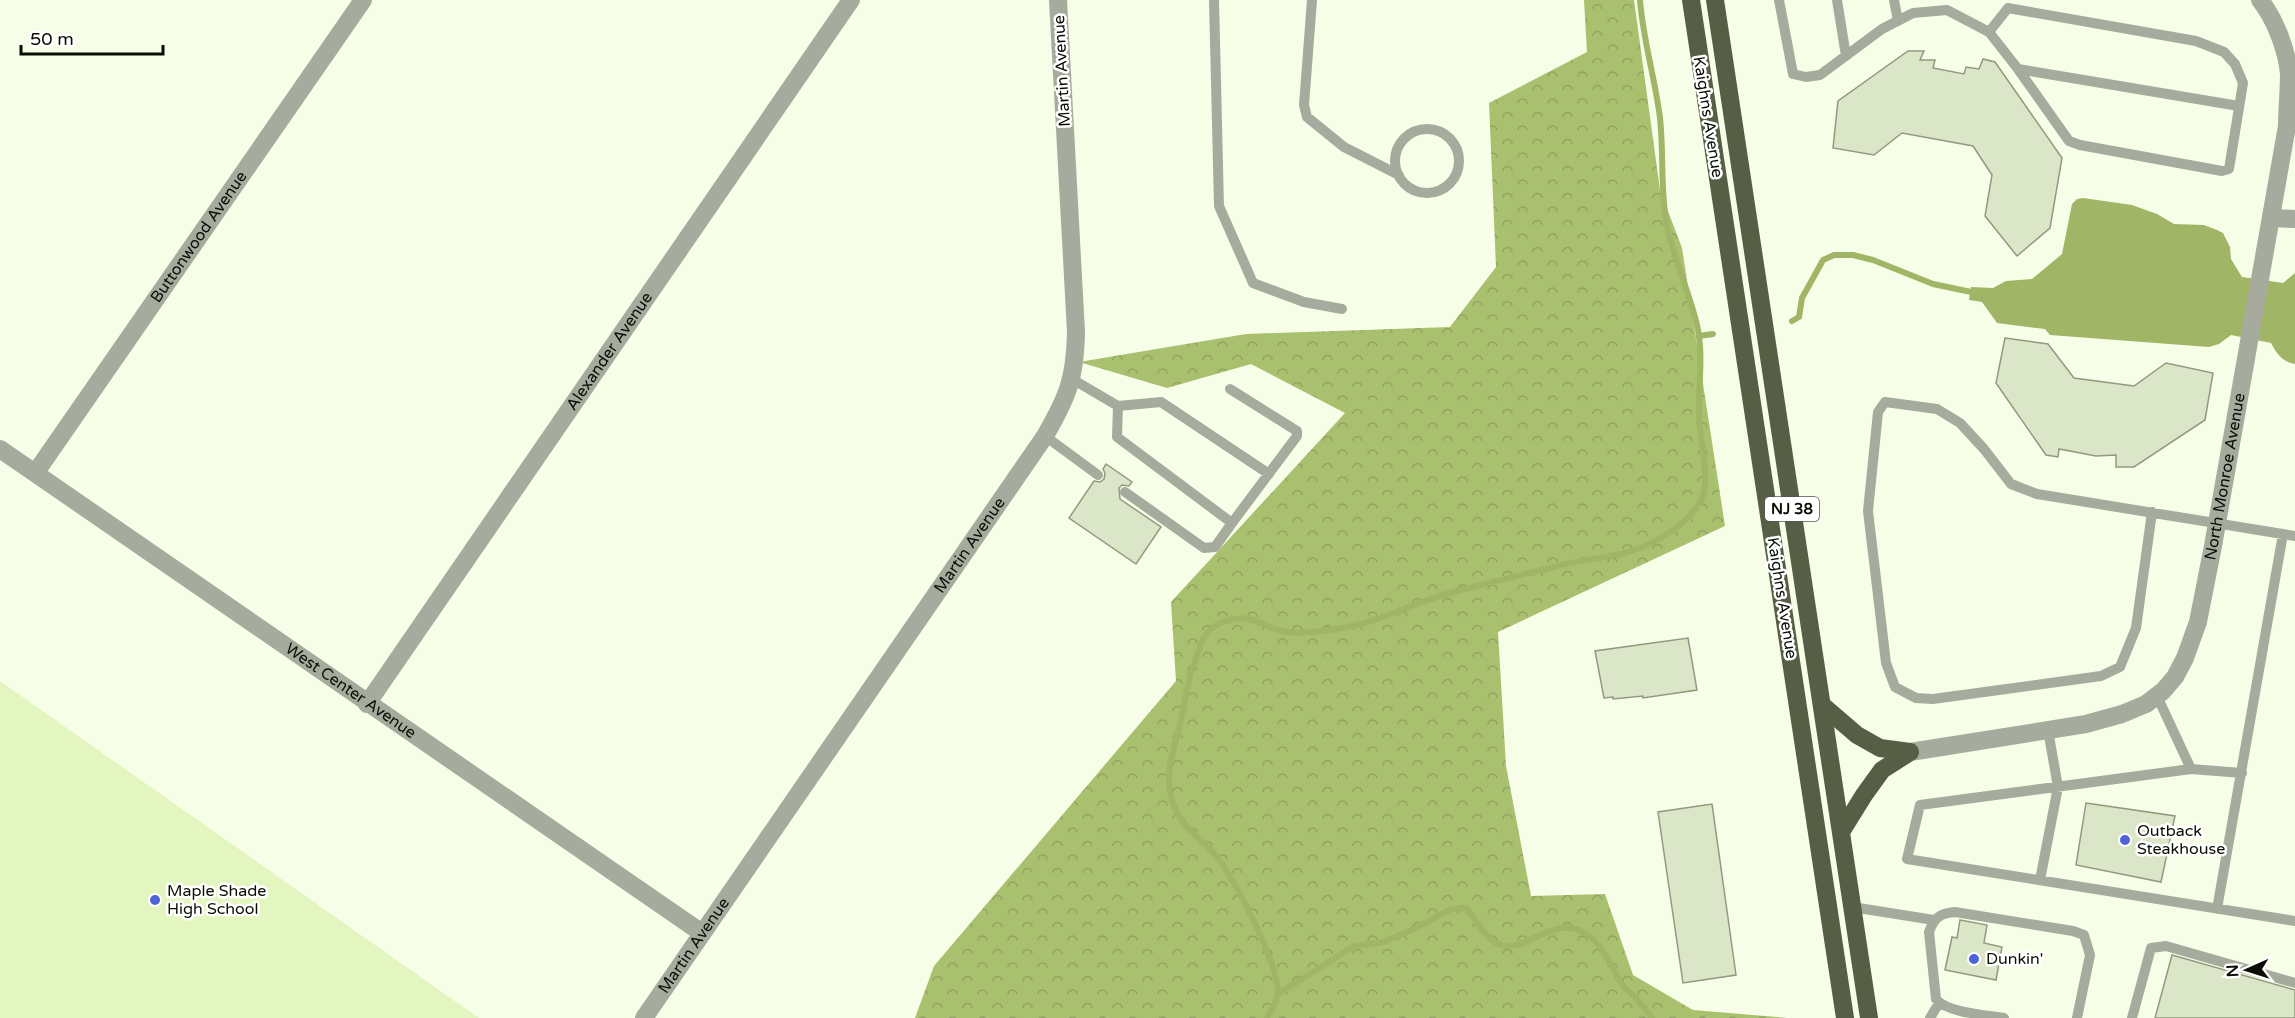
<svg xmlns="http://www.w3.org/2000/svg" width="2295" height="1018" viewBox="0 0 2295 1018" font-family="'Varela Round',sans-serif">
<style>
.forest{fill:url(#forest-crowns)}
.park{fill:#e4f6bf}
.water{fill:#a0b666}
.lines{fill:none;stroke-linecap:round;stroke-linejoin:round}
.stream{stroke:#a0b666;stroke-width:6}
.building{fill:#dbe5c8;stroke:#919a7e;stroke-width:1.5}
.service{stroke:#a6ab9e;stroke-width:10}
.minor{stroke:#a6ab9e;stroke-width:18}
.trunk{stroke:#565e46;stroke-width:18}
.poi-dot{fill:#4f63d9;stroke:#fff;stroke-width:2}
.labels{text-anchor:middle;dominant-baseline:central;stroke-width:5;stroke-linejoin:round;paint-order:stroke}
.shield{fill:#fff;stroke:#545650;stroke-width:1.5}
.shield-label{font-size:15px;font-weight:bold;fill:#0b0e05}
.street-label{font-size:16px;fill:#0b0e05;stroke:#fff}
.poi-label{font-size:16px;fill:#0b0e05;stroke:#fff;text-anchor:start}
</style>
<defs>
<pattern id="forest-crowns" width="20" height="18" patternUnits="userSpaceOnUse" patternTransform="scale(1.5)"><rect width="20" height="18" fill="#a9c06f"/><path d="M2 6a3 3 0 1 1 6 0M12 15a3 3 0 1 1 6 0" fill="none" stroke="#90a45f"/></pattern>
</defs>
<rect width="100%" height="100%" fill="#f7fee7"/>
<!-- forest -->
<path class="forest" d="M1584,0h50l26,190 22,58 43,278 -227,106 8,134 25,130 74,-2 28,81 60,35 95,8h-873l19,-52 242,-285 -5,-79 174,-189 -94,-49 -84,24 -88,-26 167,-28 204,-7 46,-60 -7,-164 98,-51z"/>
<!-- park -->
<path class="park" d="M0,681l479,337h-479z"/>
<!-- water -->
<path class="water" d="M2083,198l49,7 25,9 17,10 30,1 13,5 6,3 7,14 1,12 11,18 41,6 12,-10v91c-13,-2 -18,-10 -24,-21l-40,-8 -12,9 -10,3 -159,-12 -5,-6 -48,-6 -15,-21 -13,-2 2,-13 22,1 13,-7 26,-2 30,-25 10,-50 5,-5z"/>
<g class="lines">
<!-- stream -->
<path class="stream" d="M1792,321l7,-4 3,-19 15,-27 6,-11 11,-5h19l20,5 60,24 43,9
M1699,336l14,-2
M1278,994l76,-48 29,-4 33,-14 35,-19 15,-1c9,10 18,28 30,35 26,14 53,-25 83,-13 23,9 32,39 45,57 3,3 7,6 10,9 7,7 12,15 18,22
M1267,1018c4,-8 10,-15 11,-25 1,-28 -43,-113 -61,-136 -17,-21 -40,-32 -46,-61 -6,-25 3,-47 9,-71 4,-18 7,-36 11,-53 11,-23 7,-42 35,-51 29,-9 37,8 62,11 12,2 35,-1 48,-3 40,-5 76,-26 114,-36 39,-10 78,-20 116,-29 31,-7 61,-7 89,-23 20,-11 47,-29 50,-54 2,-23 -5,-47 -6,-70 -1,-31 5,-61 -2,-92 -8,-34 -23,-65 -30,-99 -7,-36 -3,-72 -7,-108 -5,-40 -17,-78 -20,-118"/>
</g>
<!-- building -->
<path class="building" d="M1908,51h16l-4,9h15l-2,8 31,6 2,-7 13,2 4,-10 12,3 67,96 -12,70 -33,28 -32,-40 7,-41 -19,-29 -71,-13 -28,22 -41,-7 5,-47z
M2005,338l43,6 26,34 60,8 32,-23 47,10 -8,47 -71,47h-18v-12l-20,1 -37,-7 -1,8 -12,-2 -50,-72z
M1106,464l26,18 -3,4 -7,-1 -3,3 1,11 41,28 -25,37 -67,-46 25,-37 6,1 4,-3 1,-6 -2,-4z
M1688,638l9,52 -54,8v-2l-30,3v-2l-9,1 -9,-47z
M2086,803l89,13 -14,66 -85,-17z
M1712,804l24,171 -53,8 -25,-171z
M1960,920l27,5 -3,18 18,4 -6,33 -51,-10 7,-33 5,1z
M2172,955l123,35v28h-140z"/>
<g class="lines">
<!-- service -->
<path class="service" d="M1214,0l5,206 34,77 51,19 38,7
M1312,0l-8,105 3,12 37,30 55,28
M1779,0l14,74 13,3 14,-2 62,-46 31,-16 34,-3 42,22 29,37 51,72 11,4 142,26 7,-2 14,-86 -8,-19 -11,-12 -28,-11 -188,-33 -19,24
M1837,0l9,56
M1894,0l4,21
M2018,69l221,37
M1395 161a32 32 0 1 1 64 0a32 32 0 1 1-64 0Z
M1072,379l46,27 43,-4 108,72
M1118,406l-1,31 115,86 65,-87v-5l-67,-42
M1045,436l53,39
M1125,492l79,56 11,-1 17,-24
M2152,512l-16,116 -16,39 -19,9 -168,23 -17,-1 -21,-11 -9,-24 -18,-152 10,-99 7,-10 52,7 23,14 24,26 27,35 26,10 258,42
M2157,696l34,73 -271,36 -13,54 388,62
M2191,769l51,4
M2040,880l18,-93 -10,-57
M1852,907l82,13
M2217,909l66,-375
M1930,1018l9,-15
M2004,1018c-17,-3 -57,-5 -68,-19l-7,-67c5,-14 11,-19 26,-20l118,19 11,4 6,20 -13,63
M2132,1018l19,-70 15,-2 129,37"/>
<!-- minor -->
<g class="minor">
<path d="M2271,218l24,1"/>
<path id="s1" d="M0,449l702,484"/>
<path id="s2" d="M36,472l327,-472"/>
<path id="s3" d="M367,704l484,-704"/>
<path id="s4" d="M1910,752l176,-28 36,-10 24,-10 17,-13 12,-14 10,-19 13,-36 15,-76 74,-420c0,-17 2,-35 2,-52 -2,-24 -14,-55 -29,-74"/>
<path id="s5" d="M644,1018l401,-582c23,-40 30,-57 31,-104l-18,-332"/>
</g>
<!-- trunk -->
<path class="trunk" d="M1691,0l154,1018
M1715,0l154,1018
M1822,705l35,30 23,13 30,4
M1841,832l23,-37 18,-25 28,-18"/>
</g>
<!-- markers -->
<g class="poi-dot">
<circle cx="2125" cy="840" r="6"/>
<circle cx="155" cy="900" r="6"/>
<circle cx="1974" cy="959" r="6"/>
</g>
<g class="labels">
<!-- shield labels -->
<rect class="shield" x="1765" y="497" width="54" height="24" rx="4.5"/>
<g class="shield-label">
<text x="1792" y="509">NJ 38</text>
</g>
<!-- street labels -->
<g class="street-label">
<text transform="translate(1062 71) rotate(-93)">Martin Avenue</text>
<text transform="translate(1708 117) rotate(81)">Kaighns Avenue</text>
<text stroke="none"><textPath href="#s2" startOffset="286">Buttonwood Avenue</textPath></text>
<text stroke="none"><textPath href="#s3" startOffset="428">Alexander Avenue</textPath></text>
<text stroke="none"><textPath href="#s4" startOffset="489">North Monroe Avenue</textPath></text>
<text stroke="none"><textPath href="#s5" startOffset="574">Martin Avenue</textPath></text>
<text transform="translate(1782 598) rotate(81)">Kaighns Avenue</text>
<text stroke="none"><textPath href="#s1" startOffset="426">West Center Avenue</textPath></text>
<text stroke="none"><textPath href="#s5" startOffset="88">Martin Avenue</textPath></text>
</g>
<!-- poi labels -->
<g class="poi-label">
<text x="2137" y="831">Outback<tspan x="2137" dy="18">Steakhouse</tspan></text>
<text x="167" y="891">Maple Shade<tspan x="167" dy="18">High School</tspan></text>
<text x="1986" y="959">Dunkin'</text>
</g>
</g>
<!-- north arrow -->
<g transform="translate(2247 970) rotate(267)" stroke="#ffffff" stroke-width="4.5" paint-order="stroke">
<path d="M0-4.5L10 22L0 15L-10 22Z" fill="#0b0e05"/>
<text y="-9" font-size="16" font-weight="bold" text-anchor="middle" fill="#0b0e05">N</text>
</g>
<!-- scale -->
<path d="M21 45v9h142v-9" fill="none" stroke="#0b0e05" stroke-width="3"/>
<text x="30" y="45" font-size="18" fill="#0b0e05" stroke="#ffffff" stroke-width="4.5" paint-order="stroke">50 m</text>
</svg>
